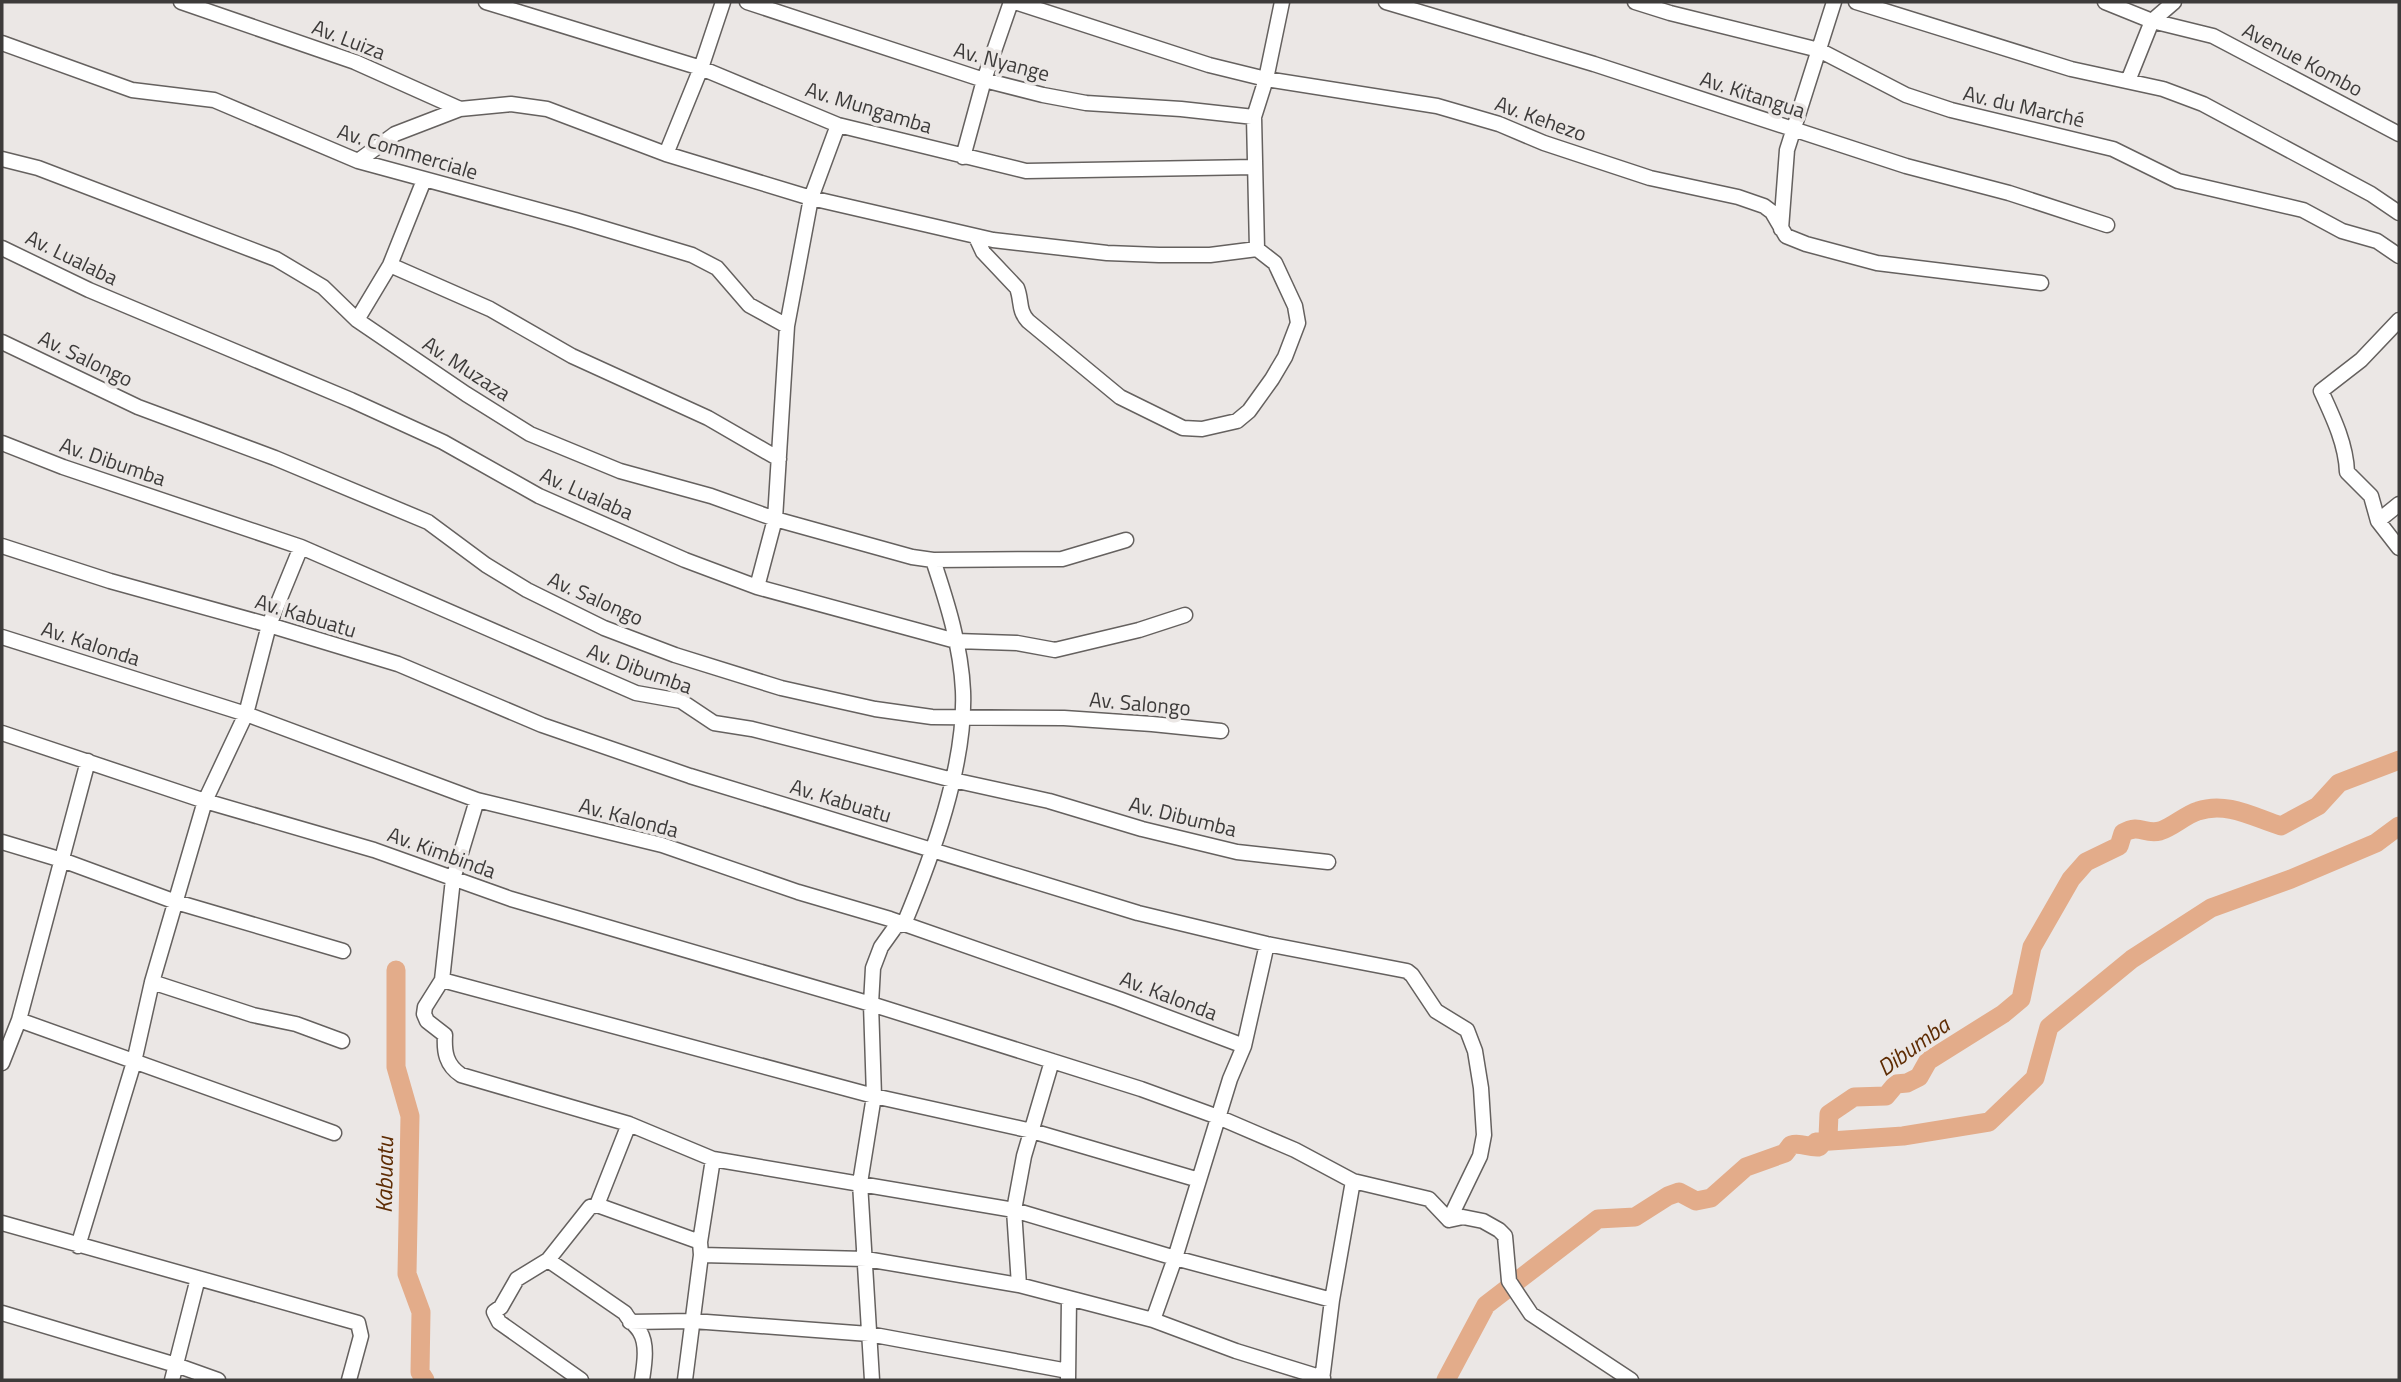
<svg xmlns="http://www.w3.org/2000/svg" width="2401" height="1382" viewBox="0 0 2401 1382" font-family="'Titillium Web',sans-serif">
<style>
.lines{fill:none;stroke-linecap:round;stroke-linejoin:round}
.river{stroke:#e3ac8a;stroke-width:19}
.minor-casing{stroke:#65615f;stroke-width:17}
.minor{stroke:#fff;stroke-width:14}
.labels{text-anchor:middle;dominant-baseline:central;stroke-width:7;stroke-linejoin:round;paint-order:stroke}
.street-label{font-size:21px;fill:#3d3b3a;stroke:#ebe7e5}
.water-label{font-size:23px;font-style:italic;fill:#5e2c03;stroke:#ebe7e5}
</style>
<rect width="100%" height="100%" fill="#ebe7e5"/>
<g class="lines">
<!-- river -->
<path class="river" d="M396,970v97l14,49 -3,158 14,38 -1,60 5,8
M1816,1142l87,-6 86,-14 46,-44 14,-51 83,-68 79,-51 80,-29 85,-36 23,-17
M1446,1380l40,-75 112,-86 37,-2 33,-21 11,-4 17,9 15,-3 35,-31 39,-14 6,-8c10,-3 17,3 28,2l9,-10 1,-23 25,-17 32,-1 10,-12 11,-1 12,-6 9,-16 75,-47 18,-15 11,-52 39,-68 15,-17 33,-16 4,-13c17,-10 21,2 37,-2 13,-4 25,-16 38,-20 29,-10 57,7 83,15l37,-20 21,-23 60,-23"/>
<!-- minor casing -->
<g class="minor-casing">
<path id="minor" d="M181,2l174,60 105,47
M486,2l215,66 137,57 188,46 229,-4
M747,2l237,78 59,15 43,8 95,6 73,8
M1015,2l194,63 57,14 171,27 62,18 45,19 106,35 88,19 26,9 8,6 14,24 20,8 71,19 164,20
M1386,2l208,62 312,102 103,27 98,32
M1635,2l35,11 149,37 87,45 45,15 162,39 65,32 125,29 39,21 35,10 22,15
M1856,2l215,67 92,20 40,15 168,90 28,19
M2105,2l47,19 61,15 186,98
M2,43l130,47 82,10 144,61 217,59 117,35 25,13 32,37 38,21
M2128,81l24,-60 22,-19
M666,154l35,-86 22,-66
M963,157l21,-77 27,-78
M2,159l36,9 238,91 47,28 34,33 109,74 64,40 90,37 91,25 64,23 137,38 21,3 129,-1 64,-19
M358,161l37,-27 65,-25 51,-5 36,5 119,45 145,44 182,42 114,13 52,2h51l47,-6 18,14 20,43 3,17 -13,34 -13,22 -23,32 -12,10 -35,8 -19,-1 -63,-31 -92,-76c-10,-11 -6,-20 -11,-33l-34,-36 -7,-15
M1781,229l6,-79 47,-148
M2,248l87,42 262,110 92,42 96,54 146,64 72,27 199,54 61,2 38,7 84,-20 46,-15
M1257,249l-3,-132 12,-38 16,-77
M390,265l100,44 82,47 136,62 71,41
M357,320l33,-55 34,-85
M2399,320l-38,40 -40,31c12,26 25,53 26,81l24,24 7,25 21,27
M2,342l136,65 137,51 153,64 58,43 41,25 77,38 71,27 106,33 94,21 57,8 132,1 88,6 69,7
M2,443l61,24 238,80 335,146 45,8 33,22 38,6 201,51 96,21 93,28 95,23 91,10
M2378,521l21,-17
M2,546l108,35 159,44 129,39 144,61 148,51 448,137 129,31 140,27 5,4 24,36 31,19 8,21 6,37 3,47 -4,21 -31,64
M757,587l18,-68 12,-193 24,-128 27,-73
M2,637l244,77 231,86 185,45 136,47 92,27 229,80 125,47
M2,733l203,68 169,49 137,49 360,105 270,85 77,28 77,33 58,31 76,18 20,21 14,-3 20,4 16,9 6,6 4,45 22,33 100,66
M477,800l-24,79 -11,101 -17,27 -1,7 3,7 18,14c-1,17 1,30 16,40l168,49 84,35 301,51 161,48 157,42
M2,842l60,18 114,42 167,49
M442,980l432,116 158,35 167,49
M152,982l101,33 43,9 46,17
M19,1020l315,113
M2,1063l17,-43 69,-259
M597,1205l103,37
M2,1223l356,100 3,13 -12,44
M78,1246l56,-184 18,-80 53,-181 41,-87 23,-89 32,-78
M701,1255l165,4 153,26 134,35 83,31 87,27
M548,1260l77,53c4,8 11,12 15,19 8,13 4,34 2,48
M1019,1285l-5,-75 10,-54 28,-95
M2,1313l174,52 42,15
M1153,1320l22,-62 55,-179 14,-33 23,-102
M630,1322l63,-1 176,13 199,37
M172,1380l26,-102
M581,1380l-82,-58 -5,-10 7,-5 16,-28 31,-19 42,-53 7,-2 32,-81
M685,1380l16,-125 -1,-13 13,-83
M872,1380l-12,-197 14,-87 -3,-92 2,-36 8,-21 15,-21 8,-2c28,-67 62,-159 59,-233 -2,-45 -16,-89 -30,-131
M1068,1380l1,-82
M1322,1380l10,-80 21,-119"/>
</g>
<!-- minor -->
<use href="#minor" class="minor"/>
</g>
<g class="labels">
<!-- street labels -->
<g class="street-label">
<text transform="translate(349 39) rotate(21)">Av. Luiza</text>
<text transform="translate(2303 59) rotate(28)">Avenue Kombo</text>
<text transform="translate(1002 61) rotate(15)">Av. Nyange</text>
<text transform="translate(1753 94) rotate(18)">Av. Kitangua</text>
<text transform="translate(2024 106) rotate(13)">Av. du Marché</text>
<text transform="translate(869 107) rotate(17)">Av. Mungamba</text>
<text transform="translate(1541 118) rotate(20)">Av. Kehezo</text>
<text transform="translate(408 151) rotate(17)">Av. Commerciale</text>
<text transform="translate(72 257) rotate(26)">Av. Lualaba</text>
<text transform="translate(86 358) rotate(26)">Av. Salongo</text>
<text transform="translate(467 368) rotate(33)">Av. Muzaza</text>
<text transform="translate(113 461) rotate(19)">Av. Dibumba</text>
<text transform="translate(587 493) rotate(24)">Av. Lualaba</text>
<text transform="translate(596 598) rotate(24)">Av. Salongo</text>
<text transform="translate(306 615) rotate(17)">Av. Kabuatu</text>
<text transform="translate(91 643) rotate(18)">Av. Kalonda</text>
<text transform="translate(640 668) rotate(20)">Av. Dibumba</text>
<text transform="translate(1140 703) rotate(5)">Av. Salongo</text>
<text transform="translate(841 800) rotate(17)">Av. Kabuatu</text>
<text transform="translate(1183 816) rotate(14)">Av. Dibumba</text>
<text transform="translate(629 817) rotate(15)">Av. Kalonda</text>
<text transform="translate(442 852) rotate(20)">Av. Kimbinda</text>
<text transform="translate(1169 995) rotate(21)">Av. Kalonda</text>
</g>
<!-- water labels -->
<g class="water-label">
<text transform="translate(1913 1046) rotate(-36)">Dibumba</text>
<text transform="translate(384 1175) rotate(-89)">Kabuatu</text>
</g>
</g>
<!-- border -->
<rect width="2401" height="1382" fill="none" stroke="#3d3b3a" stroke-width="7"/>
</svg>
